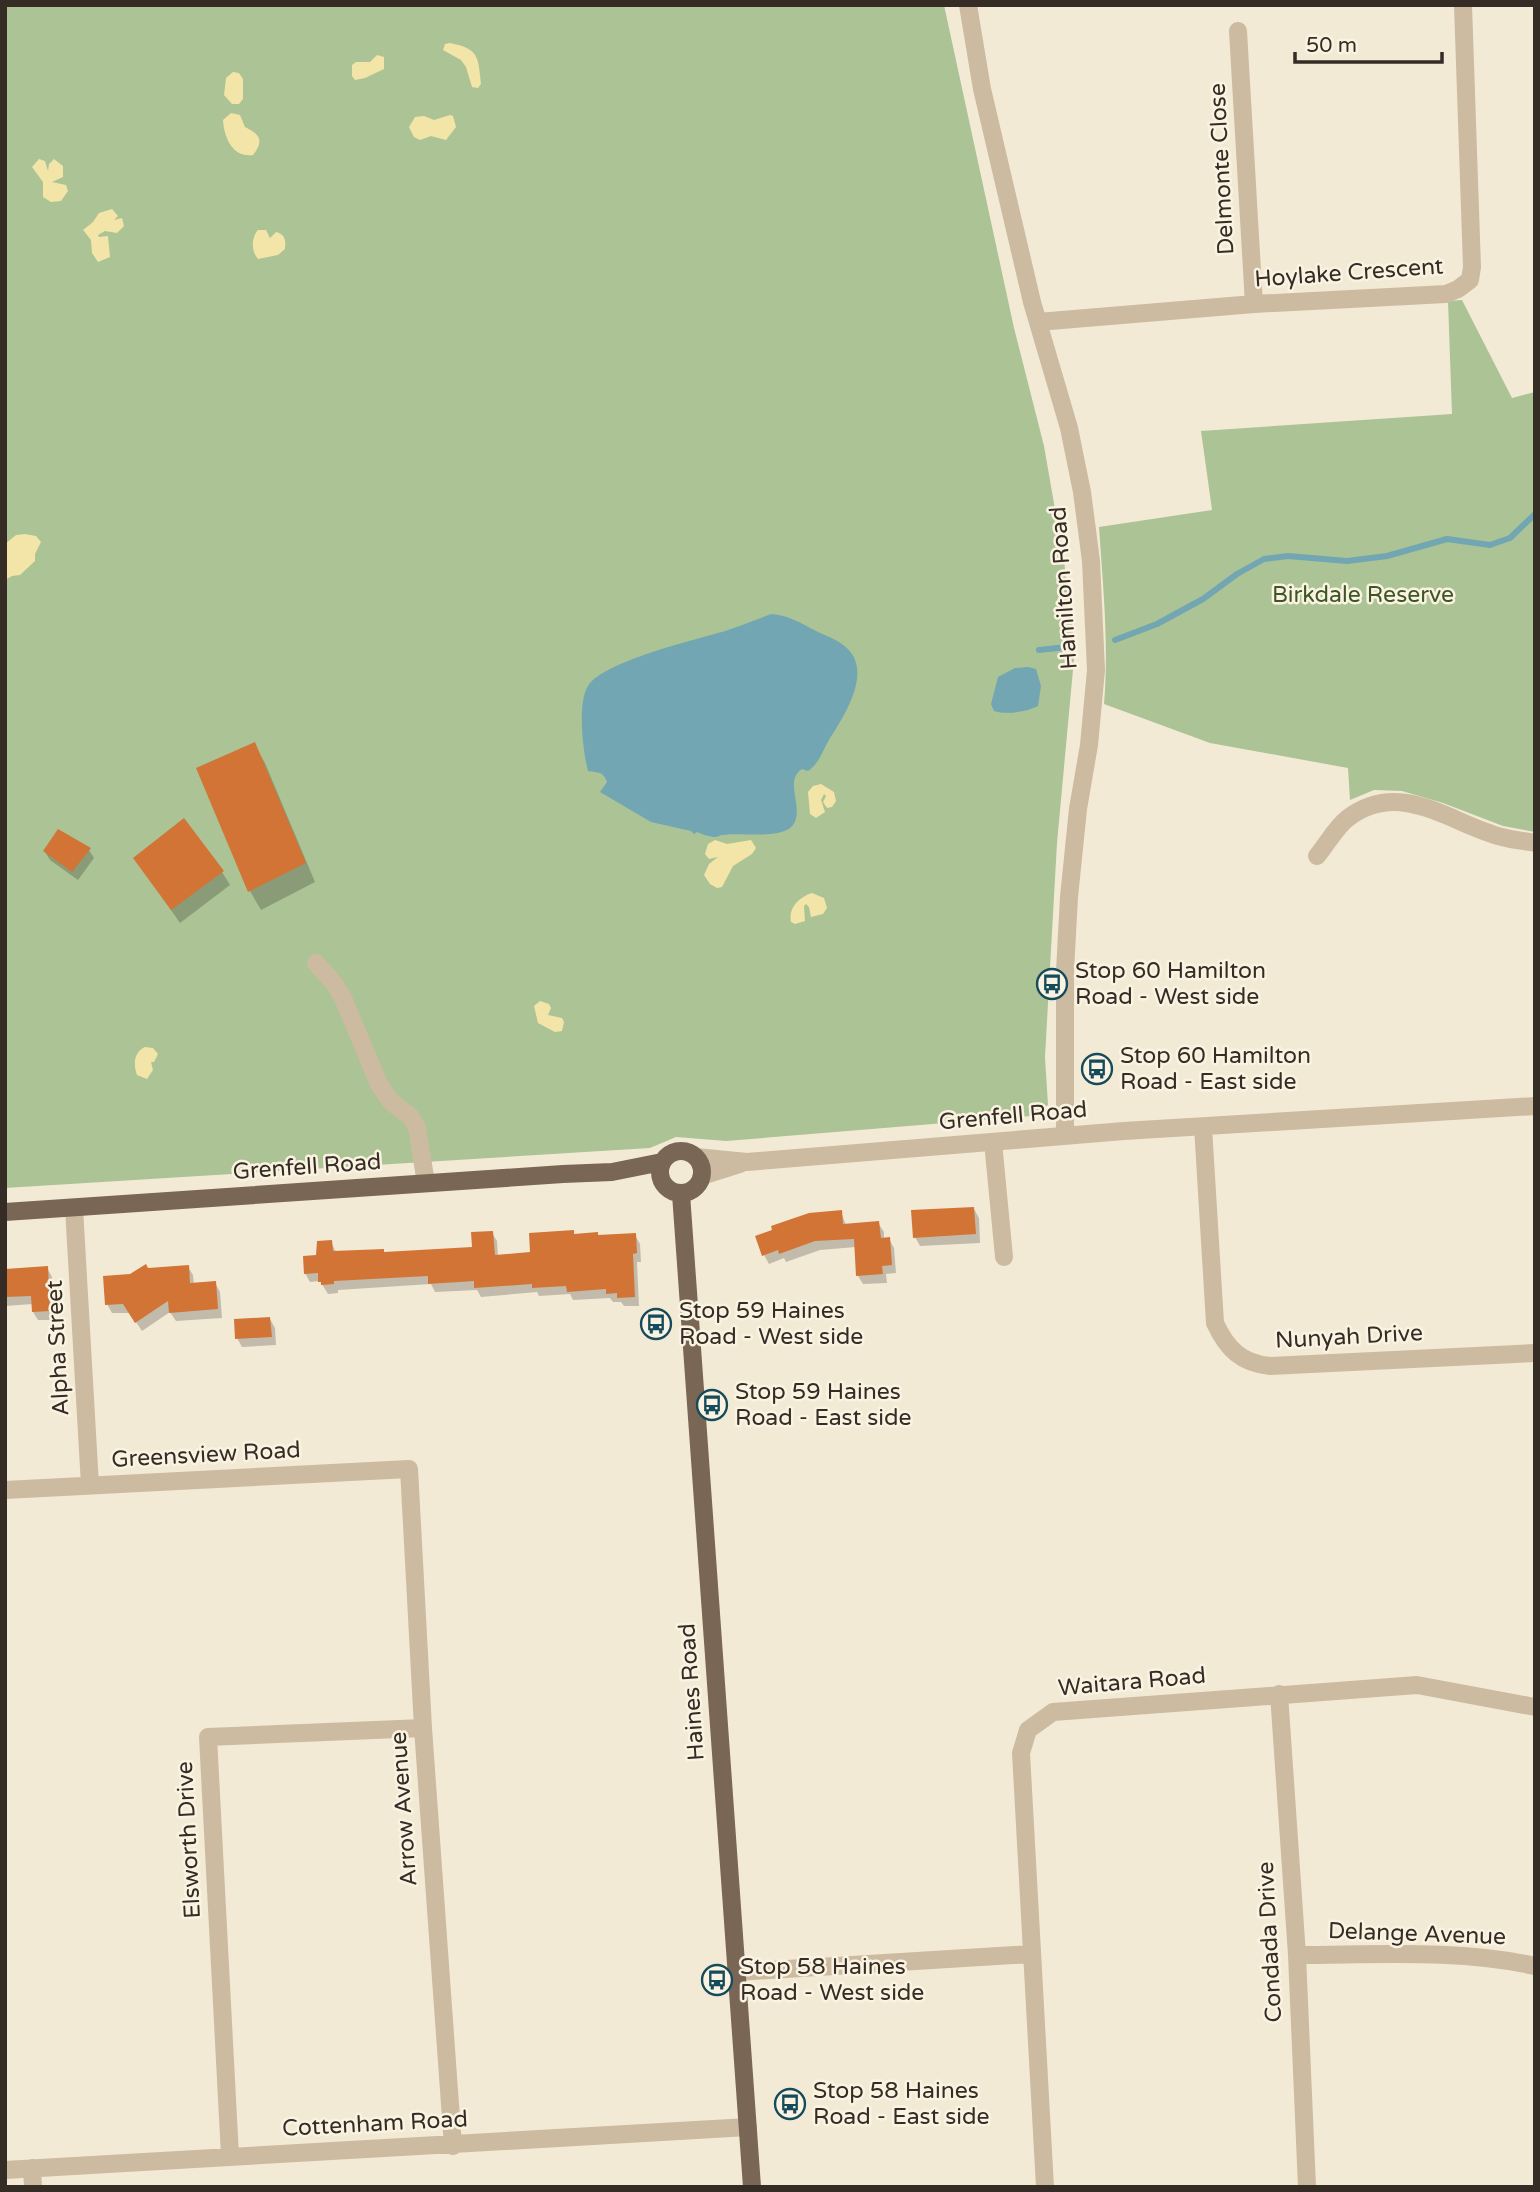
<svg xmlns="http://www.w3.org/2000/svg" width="1540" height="2192" viewBox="0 0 1540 2192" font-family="'Varela Round',sans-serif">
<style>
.green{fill:#acc395}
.sand{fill:#f3e5a8}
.water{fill:#72a6b3}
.shadow{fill:#0003}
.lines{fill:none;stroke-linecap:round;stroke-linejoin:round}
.stream{stroke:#72a6b3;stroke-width:6}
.building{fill:#d27435}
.minor{stroke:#ccbba1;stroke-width:18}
.major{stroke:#796654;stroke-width:18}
.labels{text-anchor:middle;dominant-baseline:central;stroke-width:5;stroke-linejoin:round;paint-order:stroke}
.street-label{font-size:23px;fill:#352d25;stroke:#fbf3e2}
.park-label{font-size:23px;fill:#3d5626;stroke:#fbf3e2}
.poi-label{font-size:23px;fill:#352d25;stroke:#fbf3e2;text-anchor:start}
</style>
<rect width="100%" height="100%" fill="#f3ead6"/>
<!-- green -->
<path class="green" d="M5,5h939l70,323 30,118 20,115 11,87 -18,195 -12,214 3,48 -17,11 -305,25 -50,-4 -26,11 -645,40z
M1462,300l50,98 23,-6v440l-32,-6 -60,-23 -41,-12 -28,-1 -24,10 -2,-32 -138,-25 -106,-39c5,-59 -1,-118 -5,-177l113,-17 -11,-79 251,-17 -4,-113z"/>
<!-- sand -->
<path class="sand" d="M450,43c29,6 28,13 31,41l-3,4 -6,-1 -6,-20 -5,-7 -18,-10 2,-6z
M377,55l7,2v12l-19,9 -10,2 -3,-4v-11l4,-3h14z
M233,72l6,1 4,6v20l-4,5h-7l-8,-9 2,-17z
M231,113l9,2 5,12c14,7 20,13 8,28 -20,3 -29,-17 -30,-35z
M450,115l3,1 3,11 -10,13 -15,-4 -11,4 -6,-3 -5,-10 6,-10 9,-1 10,4z
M39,159l6,2 3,10 1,-7 5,-5 9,7v11l-11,5 14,3 2,6 -7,10 -10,1 -8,-5v-15l-11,-15z
M112,209l6,7 -4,4 8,-2 2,8 -7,7 -12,-2 -7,4 1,2 9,-1 2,21 -12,5 -6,-9 -1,-13 -8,-10 10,-8 6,-9z
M258,230h8l4,8 6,-6c9,2 10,8 9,17l-7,6 -20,4c-7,-8 -7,-21 0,-29z
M25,534l11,2 5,6 -6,12v7l-15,14 -8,1 -7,4v-36l11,-9z
M821,784l13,8 2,9 -4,6 -5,1 -4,-6 3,-6 -2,-2 -3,6 4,12 -9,6 -6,-4 -2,-22 5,-6z
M715,840l12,4 24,-4 5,8 -4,6 -19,12 -11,21 -5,1 -7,-4 -6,-9 5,-11 9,-7 -9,2 -4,-5 3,-10z
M812,893l12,5 3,10 -4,6 -12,3 -2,-10 -3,-3 -2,2 1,15 -10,3 -4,-2c-3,-14 8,-25 21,-29z
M540,1001l9,3 2,4 -3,7 14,3 2,4 -2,9 -7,1 -17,-9 -4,-17z
M145,1047l8,1 5,6 -4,8h-3l2,8 -6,9 -10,-4c-4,-11 -3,-23 8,-28z"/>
<!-- water -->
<path class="water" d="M771,614c18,1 29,9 45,17 13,6 28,11 36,23 16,24 -8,62 -20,81 -9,13 -11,27 -24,36l-6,-2c-19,12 3,39 -9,56 -11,15 -54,7 -70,10 -8,1 -2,2 -10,2 -6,-1 -11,-3 -16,-5l-3,2 -3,-3 -40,-9 -51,-30 7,-10c-4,-11 -8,-9 -19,-11 -5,-19 -11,-68 0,-85 16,-25 107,-46 137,-55 15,-5 30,-11 46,-17z
M1028,667l8,2 5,17 -3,20c-12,6 -32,9 -44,5l-3,-7 7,-27 17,-9z"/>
<!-- shadow -->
<path class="shadow" d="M254,744l11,19 50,119 -54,28 -11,-19 -52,-122z
M89,850l5,8 -16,22 -28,-20 -5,-8z
M135,858l87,14 8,13 -50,38z
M974,1209l5,9 1,25 -60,3 -5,-9z
M841,1212l5,13 32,-2 6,9v7h5l5,9 2,25 -10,1 1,9 -24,1 -5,-8 -2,-29 -36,3 -34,12 -2,-4 -15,6 -5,-9z
M492,1233l5,8 1,16 34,-3 43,-19h60l5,9 1,18h-4l2,44h-15l-3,-4h-8l-3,-4 -37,2 -3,-6 -31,2 -2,-4 -56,5 -4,-7 -42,2 -4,-8 -93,6v3l-10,1 -8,-13 -10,1 -5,-9 26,-31 5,10 47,-2 2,4 89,-6z
M188,1267l5,8 1,10 21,-2 5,9 2,26 -46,3 -6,-9 -28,19 -12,-18h-18l-5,-9 23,-28 17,-7z
M47,1268l5,9 2,43h-16l-5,-8v-8l-28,2v-36z
M270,1319l5,9 1,17 -34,2 -5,-9z"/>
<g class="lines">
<!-- stream -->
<path class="stream" d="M1115,640l42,-16 46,-25 34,-25 27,-15 24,-3 59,5 40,-5 60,-17 43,6 20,-7 25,-24
M1039,650l28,-3"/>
</g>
<!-- building -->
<path class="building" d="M255,742l51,121 -58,29 -52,-124z
M184,818l40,53 -53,39 -38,-52z
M58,829l33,19 -19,24 -29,-21z
M974,1207l2,27 -63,4 -2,-28z
M842,1210l1,14 36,-3 2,17 9,-1 2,28 -10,1 1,8 -27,2 -2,-37 -39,2 -36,13 -1,-4 -16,6 -7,-20 17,-6 -1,-4 38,-13z
M574,1230v4l24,-2v3l38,-2 1,20 -4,1 2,43 -18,1v-5l-11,1v-5l-39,3 -1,-6 -34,2v-4l-58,4v-7l-46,3v-8l-94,5v3l-13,1v-3h-3v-9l-14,1 -1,-18 13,-1 1,-14 15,-1 1,11 51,-2v3l88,-5 -1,-15 22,-1 2,24 35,-3 -1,-19z
M146,1264l2,4 41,-3 1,18 26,-2 2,28 -49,4 -1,-12 -33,22 -12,-19 -18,1 -2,-29 27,-2z
M48,1266l2,45 -18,1 -1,-16 -26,1v-28z
M270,1317l2,20 -37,2 -1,-20z"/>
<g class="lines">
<!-- minor -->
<path class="minor" d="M968,5l14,84 50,213 37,126 13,64 9,69 5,109 -7,75 -11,64 -9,88 -4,74v165
M1238,31l16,273
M1038,322l216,-18 192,-10 12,-5 12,-9 2,-13 -9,-262
M1317,856c10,-12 19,-29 31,-38 53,-40 103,6 154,19 11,3 22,4 33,6
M316,963l17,19 9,14 37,88 12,18 19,14 7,12 9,55
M1203,1127l12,196c12,26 26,40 55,43l265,-13
M993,1142l11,115
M696,1157l51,5 377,-31 411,-25
M702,1176l38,-12
M74,1208l16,277
M5,1490l404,-21 14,259 30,418
M1279,1694l18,261 10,232
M1297,1955c78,0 161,-6 238,11
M737,1972l295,-18
M230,2156l-22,-419 215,-9
M32,2168l1,19
M5,2170l743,-43
M1045,2187l-24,-434 7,-23 25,-18 364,-27 118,22"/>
<!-- major -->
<path class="major" d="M660 1172a21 21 0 1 1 42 0a21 21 0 1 1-42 0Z
M681,1194l71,993
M5,1212l558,-38 49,-2 50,-10"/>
</g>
<!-- icons -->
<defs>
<g id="bus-ring" transform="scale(1.575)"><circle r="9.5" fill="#fbf3e2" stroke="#164b5b" stroke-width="1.5"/><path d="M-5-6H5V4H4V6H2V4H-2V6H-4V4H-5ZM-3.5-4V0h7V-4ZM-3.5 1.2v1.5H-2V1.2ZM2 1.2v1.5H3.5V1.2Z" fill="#164b5b"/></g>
</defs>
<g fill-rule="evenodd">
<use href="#bus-ring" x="1052" y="984"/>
<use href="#bus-ring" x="1097" y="1069"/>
<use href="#bus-ring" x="656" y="1324"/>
<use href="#bus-ring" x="712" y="1405"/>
<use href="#bus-ring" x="717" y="1980"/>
<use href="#bus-ring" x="790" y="2104"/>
</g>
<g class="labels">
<!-- street labels -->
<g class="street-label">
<text transform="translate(1222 169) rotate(-93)">Delmonte Close</text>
<text transform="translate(1349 273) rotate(-4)">Hoylake Crescent</text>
<text transform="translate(1064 588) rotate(-94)">Hamilton Road</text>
<text transform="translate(1013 1116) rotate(-5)">Grenfell Road</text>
<text transform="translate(307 1167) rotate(-4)">Grenfell Road</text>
<text transform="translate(1349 1337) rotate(-3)">Nunyah Drive</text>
<text transform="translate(58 1348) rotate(-93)">Alpha Street</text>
<text transform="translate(206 1455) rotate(-3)">Greensview Road</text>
<text transform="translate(1132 1682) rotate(-5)">Waitara Road</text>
<text transform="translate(692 1692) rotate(-94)">Haines Road</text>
<text transform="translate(404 1809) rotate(-94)">Arrow Avenue</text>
<text transform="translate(189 1840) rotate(-93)">Elsworth Drive</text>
<text transform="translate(1417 1934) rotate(2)">Delange Avenue</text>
<text transform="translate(1270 1942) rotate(-93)">Condada Drive</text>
<text transform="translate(375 2124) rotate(-3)">Cottenham Road</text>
</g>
<!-- park labels -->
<g class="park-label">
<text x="1363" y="595">Birkdale Reserve</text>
</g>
<!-- poi labels -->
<g class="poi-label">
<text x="1075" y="971">Stop 60 Hamilton<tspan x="1075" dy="26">Road - West side</tspan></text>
<text x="1120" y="1056">Stop 60 Hamilton<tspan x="1120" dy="26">Road - East side</tspan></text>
<text x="679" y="1311">Stop 59 Haines<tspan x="679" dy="26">Road - West side</tspan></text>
<text x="735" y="1392">Stop 59 Haines<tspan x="735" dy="26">Road - East side</tspan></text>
<text x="740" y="1967">Stop 58 Haines<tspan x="740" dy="26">Road - West side</tspan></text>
<text x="813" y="2091">Stop 58 Haines<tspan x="813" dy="26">Road - East side</tspan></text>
</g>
</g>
<!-- border -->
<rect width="1540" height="2192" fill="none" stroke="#352d25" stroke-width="14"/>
<!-- scale -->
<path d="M1295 52v10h147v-10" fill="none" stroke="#352d25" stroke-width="3.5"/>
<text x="1306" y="52" font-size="21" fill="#352d25" stroke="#fbf3e2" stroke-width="5" paint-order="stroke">50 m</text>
</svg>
